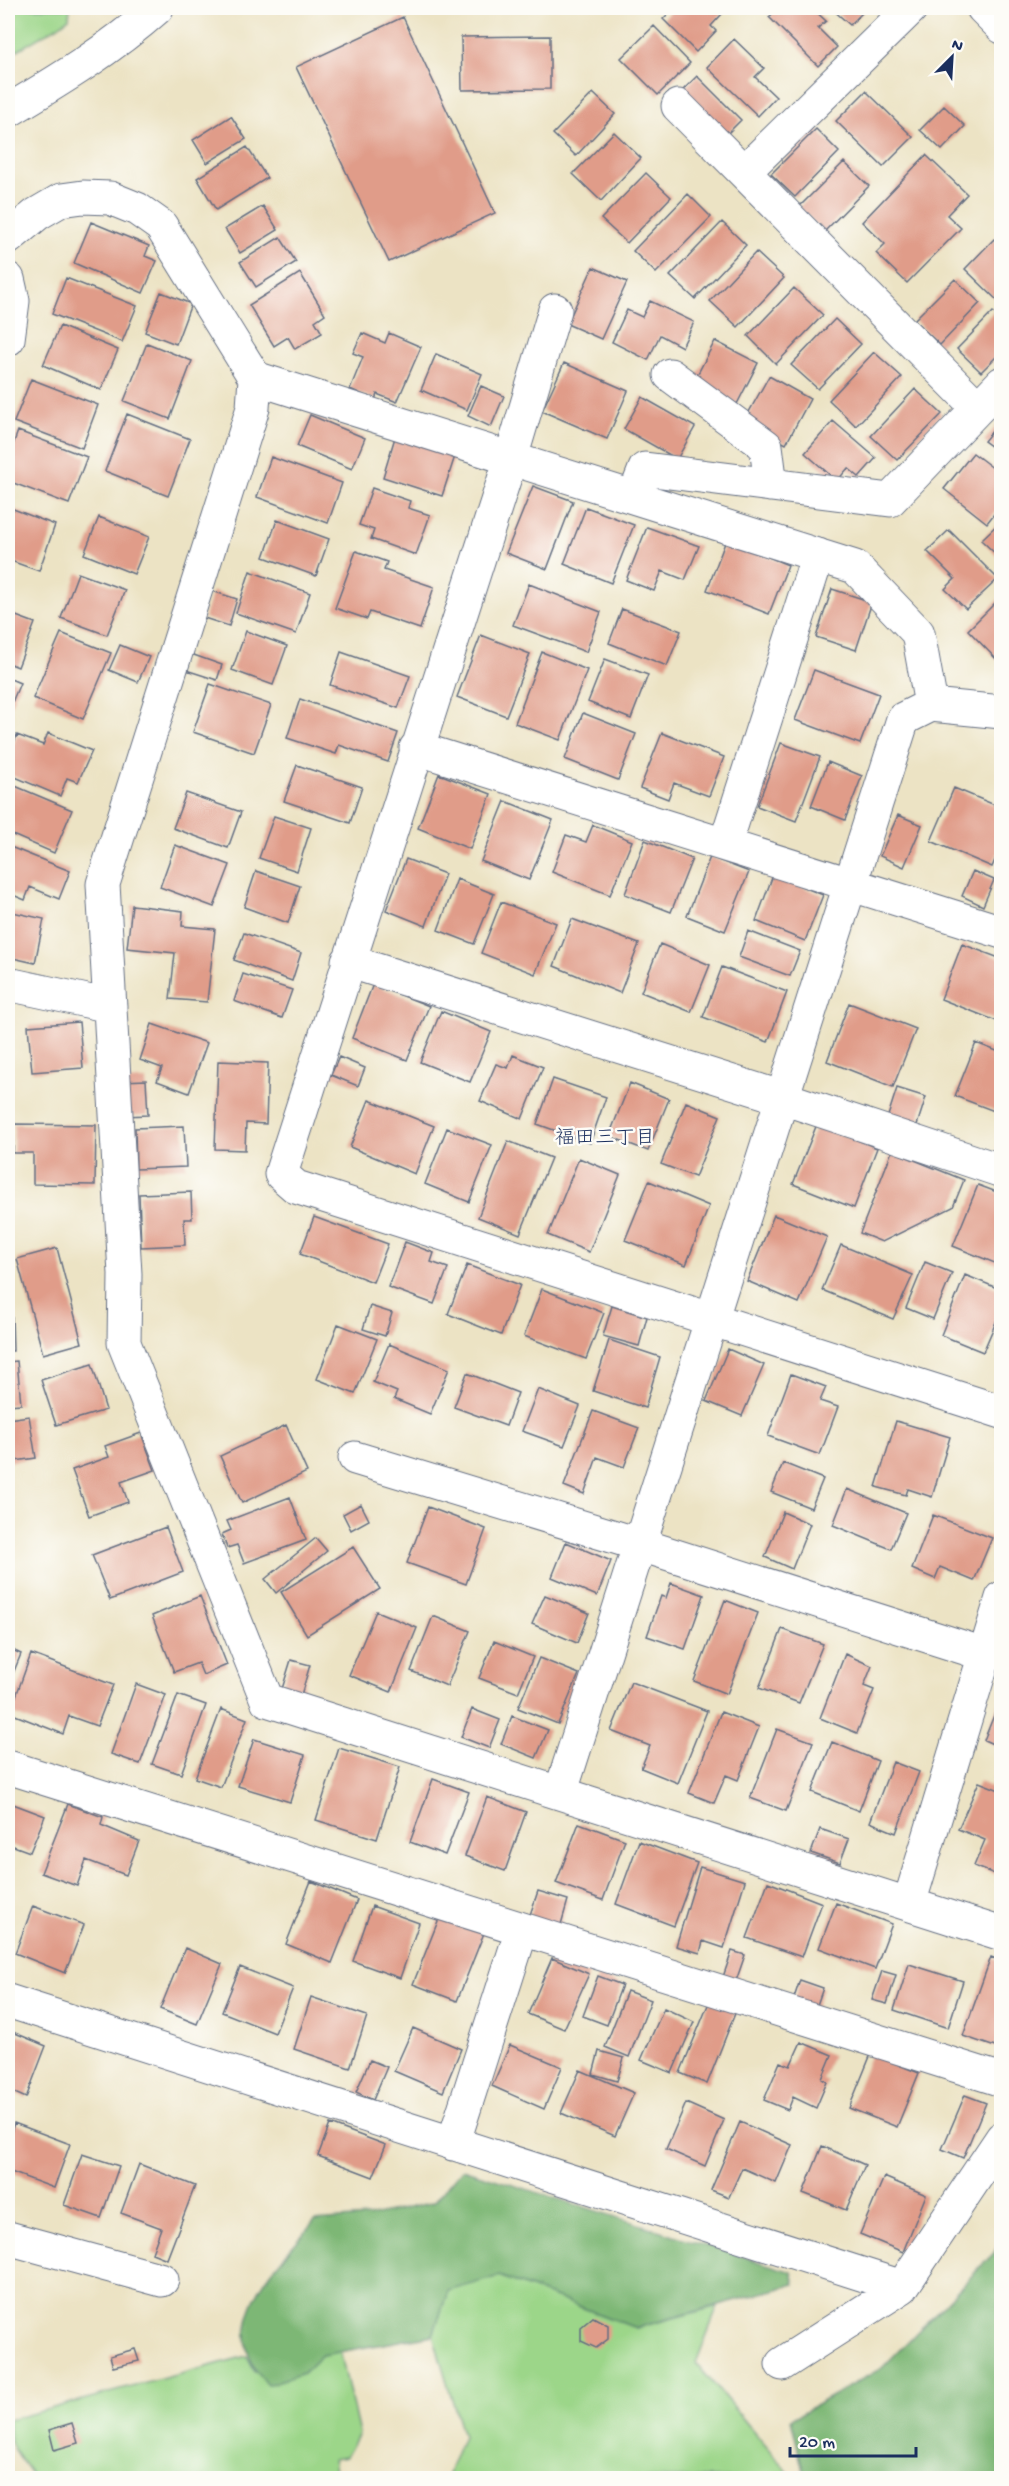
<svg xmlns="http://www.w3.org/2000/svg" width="1009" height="2486" viewBox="0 0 1009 2486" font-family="'Gochi Hand','Klee One',sans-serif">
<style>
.green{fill:#9cd689;stroke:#5c8274;stroke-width:1.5}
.forest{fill:#7db775;stroke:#4c736a;stroke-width:1.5}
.building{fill:#e09c89}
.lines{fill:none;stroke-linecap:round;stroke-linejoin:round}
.minor-casing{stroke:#646e82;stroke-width:35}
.minor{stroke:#fff;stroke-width:33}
.labels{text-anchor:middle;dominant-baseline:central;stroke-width:5;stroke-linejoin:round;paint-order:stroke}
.neighbourhood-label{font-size:20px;fill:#1b2f5e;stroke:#fdfcf7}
</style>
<rect width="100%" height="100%" fill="#fdfcf7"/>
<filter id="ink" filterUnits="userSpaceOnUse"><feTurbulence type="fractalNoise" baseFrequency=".0167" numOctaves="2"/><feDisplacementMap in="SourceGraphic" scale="12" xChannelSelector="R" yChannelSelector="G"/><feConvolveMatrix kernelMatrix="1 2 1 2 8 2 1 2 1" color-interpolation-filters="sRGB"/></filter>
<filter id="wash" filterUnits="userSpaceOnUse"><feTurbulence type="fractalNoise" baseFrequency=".008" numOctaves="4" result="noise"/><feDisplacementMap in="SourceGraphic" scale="24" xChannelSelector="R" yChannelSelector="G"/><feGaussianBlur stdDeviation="1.35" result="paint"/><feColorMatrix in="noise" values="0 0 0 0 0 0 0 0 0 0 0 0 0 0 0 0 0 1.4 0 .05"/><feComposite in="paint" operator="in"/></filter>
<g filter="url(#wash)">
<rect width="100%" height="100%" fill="#ece3c4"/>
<!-- green -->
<path class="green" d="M12,8h58l-1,10 -12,9 -49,29v-46z
M499,2276l137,52 82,-22 -22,57 97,115h-347l17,-42 -30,-101 15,-45z
M340,2350l19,84 -13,23 -13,2 3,19h-302l-24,-34 -2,-24 239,-64 8,15 48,2 18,-18z"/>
<!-- forest -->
<path class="forest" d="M462,2169l330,103 3,12 -159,44 -137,-52 -51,15 -15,44 -111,20 -19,18 -36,12c-54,-61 7,-117 48,-164l53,-4 66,-15z
M1001,2241v237h-196l-14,-59 91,-51 112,-115z"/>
<g id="blocks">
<!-- building -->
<path class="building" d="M674,8h42l6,6 -11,12 5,5 -20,21 -33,-33z
M779,8h33l14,13 -8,7 19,19 -19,19 -49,-49z
M831,8h36l-17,17z
M403,17l92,196 -106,49 -93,-195z
M654,26l36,37 -32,32 -37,-37z
M550,36v53l-88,1 -1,-53z
M734,39l30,29 -9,9 21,20 -18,19 -51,-49z
M697,76l44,44 -21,21 -44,-44z
M866,91l47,46 -30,30 -47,-46z
M593,93l22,21 -39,42 -23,-22z
M944,106l21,20 -23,24 -22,-20z
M231,116l15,23 -39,24 -14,-23z
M816,129l23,23 -44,45 -24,-23z
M614,132l27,26 -40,43 -28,-27z
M247,147l20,31 -51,32 -19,-32z
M926,155l41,39 -20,21 14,13 -54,55 -31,-30 9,-9 -23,-22z
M844,162l25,24 -45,46 -25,-25z
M646,173l25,24 -44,46 -26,-24z
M688,194l23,23 -55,56 -23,-22z
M263,206l15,24 -38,23 -15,-24z
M91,222l58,24 -4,10 12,5 -14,32 -69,-30z
M722,222l24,23 -51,54 -25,-23z
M280,237l16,25 -40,25 -16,-25z
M994,239l8,7v59l-37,-36z
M756,252l28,26 -46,49 -28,-26z
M593,267l34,15 -26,57 -34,-15z
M300,273l25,41 -10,7 7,12 -27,16 -7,-12 -14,9 -25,-41z
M66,278l71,28 -15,36 -70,-28z
M955,279l25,24 -40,42 -26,-25z
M794,288l29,27 -47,49 -28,-28z
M161,292l30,12 -15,40 -31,-12z
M650,301l44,21 -12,25 -22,-12 -12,25 -36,-18 15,-32 15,7z
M993,312l9,8v31l-21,21 -24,-23z
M835,319l26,25 -43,45 -27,-24z
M60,326l58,24 -17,40 -58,-25z
M362,333l23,10 4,-10 32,14 -24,55 -20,-8 -2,6 -25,-11 13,-32 -10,-4z
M715,341l43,22 -21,41 -43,-23z
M147,343l45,18 -22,58 -46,-18z
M874,352l28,25 -46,49 -27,-26z
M436,354l46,20 -15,36 -46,-20z
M564,363l64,28 -21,48 -65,-28z
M769,376l41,23 -24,45 -42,-23z
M31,379l67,26 -16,43 -68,-26z
M481,386l23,10 -13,31 -23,-11z
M915,389l27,25 -45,46 -26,-24z
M642,397l53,30 -18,32 -53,-30z
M127,414l63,25 -22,57 -63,-25z
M310,415l55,23 -13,31 -55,-23z
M1002,419v35l-18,-13z
M833,421l43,37 -17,19 -11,-9 -11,13 -32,-28z
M18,431l69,26 -18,47 -61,-23v-22z
M396,434l60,19 -14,43 -59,-19z
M973,453l29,22v29l-15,19 -43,-34z
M271,457l71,26 -14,40 -71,-26z
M533,486l40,15 -26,68 -41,-16z
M372,488l38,13 -2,7 22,7 -14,40 -45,-16 3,-9 -15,-5z
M8,507l47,18 -16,46 -31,-11z
M586,507l48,18 -23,58 -47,-19z
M99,517l50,20 -15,37 -50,-20z
M277,520l52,19 -13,37 -52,-19z
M1002,520v40l-21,-20z
M647,527l52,19 -14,34 -23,-9 -8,20 -28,-11z
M949,530l49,49 -32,30 -21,-20 10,-10 -28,-28z
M726,540l62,25 -19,49 -62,-24z
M356,551l31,11 -3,8 50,17 -14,42 -50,-17 -3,7 -32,-11z
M250,571l60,22 -14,41 -60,-21z
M78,573l47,17 -18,45 -46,-17z
M529,584l72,28 -15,40 -73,-27z
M832,589l40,13 -16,48 -40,-13z
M212,591l25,8 -8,27 -25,-8z
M1002,596v61l-4,4 -30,-31z
M622,609l59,22 -14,35 -58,-23z
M8,613l27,10 -17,44 -10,-4z
M246,631l41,15 -14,39 -41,-15z
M61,633l50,20 -28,66 -50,-21z
M481,635l49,19 -24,62 -49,-19z
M120,645l29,12 -11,25 -29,-12z
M341,652l69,24 -12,32 -68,-23z
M542,652l45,18 -27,70 -45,-17z
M191,654l31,11 -5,15 -31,-10z
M605,659l43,16 -17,44 -43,-17z
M814,670l65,24 -19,50 -65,-24z
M8,678l12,5 -12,29z
M210,684l61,21 -17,48 -61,-21z
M300,699l98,34 -10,29 -49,-17 -3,9 -49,-16z
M583,713l53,21 -18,46 -53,-21z
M48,733l44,18 -14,31 -11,-4 -7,18 -52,-22v-16l9,-23 26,10z
M662,733l62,24 -15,39 -35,-13 -6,16 -28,-11z
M781,743l39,14 -24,64 -39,-15z
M828,762l34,14 -17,44 -34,-14z
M297,765l65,22 -12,36 -66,-22z
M439,774l52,20 -21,55 -52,-21z
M8,783l64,27 -18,43 -46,-20z
M954,788l48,20v36l-10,23 -61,-26z
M186,793l55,19 -13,36 -55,-20z
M505,801l48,19 -24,60 -48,-19z
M898,815l24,10 -18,42 -24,-11z
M274,816l37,12 -14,43 -38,-13z
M593,825l39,16 -22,54 -58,-23 14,-37 20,7z
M645,840l47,19 -21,53 -46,-18z
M175,845l55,20 -16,42 -54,-20z
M8,846l62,25 -11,28 -29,-12 -5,13 -17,-7z
M710,857l39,15 -24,59 -38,-15z
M406,859l39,15 -19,52 -40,-16z
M256,871l44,15 -12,37 -44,-16z
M973,871l21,9 -11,26 -21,-10z
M773,875l50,20 -18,46 -49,-20z
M457,879l37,15 -20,50 -36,-14z
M501,902l55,21 -21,51 -54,-21z
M132,905l51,6 -1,15 33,3 -8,73 -37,-3 5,-46 -48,-5z
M8,911l36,8 -9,44 -27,-6z
M572,919l67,25 -19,49 -66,-27z
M748,931l52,20 -10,25 -51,-19z
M244,933l57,20 -9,28 -58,-21z
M660,944l50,21 -19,47 -50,-20z
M962,944l40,15v55l-3,8 -58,-23z
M722,967l65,25 -19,50 -65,-25z
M243,974l49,16 -10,28 -48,-17z
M373,984l56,22 -22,54 -55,-22z
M849,1003l67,26 -23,58 -66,-26z
M441,1011l50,21 -21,50 -50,-20z
M79,1022l4,46 -51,4 -4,-46z
M152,1024l55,19 -18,50 -32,-12 5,-13 -22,-8z
M976,1043l26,10v61l-47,-18z
M513,1055l30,12 -21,52 -42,-18 16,-37 12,4z
M339,1057l26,11 -7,18 -27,-11z
M218,1061l50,2 -2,61 -20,-1 -1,27 -30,-1z
M553,1079l53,18 -16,46 -53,-19z
M146,1080l2,35 -24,1 -1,-35z
M630,1083l39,16 -21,52 -39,-15z
M897,1088l29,9 -10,31 -29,-9z
M369,1100l65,26 -19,48 -65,-27z
M686,1102l34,14 -25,61 -34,-13z
M14,1124l82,1 -1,60 -62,-1v-31h-20z
M817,1124l60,24 -23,60 -61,-24z
M184,1126l2,41 -50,2 -1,-41z
M447,1128l45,17 -23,57 -44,-18z
M508,1141l43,17 -31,76 -42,-17z
M892,1151l72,29 -11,27 -71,35 -22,-9z
M579,1158l41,17 -31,77 -41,-17z
M649,1181l60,25 -23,59 -61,-25z
M978,1185l24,9v72l-49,-20z
M191,1192l1,27h-8l1,26 -44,2 -2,-53z
M774,1215l53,22 -28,66 -52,-22z
M314,1217l74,27 -15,38 -73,-28z
M405,1242l29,11 -3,9 17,6 -14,36 -46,-17z
M841,1245l72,30 -20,44 -71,-29z
M57,1248l25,95 -39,11 -26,-95z
M925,1262l27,11 -19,46 -27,-11z
M467,1265l53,20 -19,50 -53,-21z
M965,1275l37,15v18l-19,44 -42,-17z
M542,1289l62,24 -18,46 -62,-23z
M370,1306l22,7 -7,23 -22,-7z
M612,1306l35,11 -8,29 -36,-10z
M8,1315h4l1,36h-5z
M338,1324l39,15 -22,55 -38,-15z
M609,1340l51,17 -15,51 -52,-17z
M389,1344l60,25 -19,45 -36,-15 3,-7 -24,-10z
M728,1349l36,16 -22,51 -36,-15z
M17,1361l4,43 -13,1v-43z
M92,1364l14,46 -50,15 -15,-45z
M467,1373l51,20 -12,33 -52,-19z
M791,1374l35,13 -6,14 18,6 -18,48 -52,-19z
M538,1389l42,17 -16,40 -42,-15z
M593,1411l46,17 -15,39 -27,-10 -13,37 -20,-8z
M29,1416l7,42 -28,4v-43z
M896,1421l54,16 -18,60 -24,-8 -2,6 -30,-8z
M286,1425l21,47 -65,31 -22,-47z
M141,1433l14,37 -34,12 7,20 -39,14 -17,-46 37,-13 -4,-11z
M783,1463l40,16 -12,29 -40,-16z
M847,1489l59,24 -15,36 -58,-24z
M290,1497l16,43 -62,23 -7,-18 -10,3 -5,-14 9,-4 -4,-9z
M361,1504l8,16 -18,10 -8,-16z
M428,1507l58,22 -20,55 -59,-21z
M783,1512l27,12 -18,45 -27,-12z
M933,1515l59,23 -18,43 -34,-14 -5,12 -23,-10z
M166,1527l17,45 -73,28 -18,-45z
M316,1538l11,13 -51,42 -11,-14z
M566,1542l45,19 -14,35 -45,-19z
M353,1547l27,42 -73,46 -26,-43z
M671,1583l33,12 -19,54 -38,-13 14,-40 5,2z
M545,1595l44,18 -12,30 -45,-19z
M200,1596l27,69 -24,10 -5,-12 -24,9 -22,-56z
M725,1600l33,13 -31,81 -33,-13z
M376,1611l41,17 -26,64 -42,-17z
M433,1616l37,15 -23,55 -36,-15z
M782,1629l41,15 -24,59 -40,-15z
M494,1641l39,16 -15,36 -39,-15z
M8,1648l13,6 -11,27 -2,-1z
M31,1654l82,31 -16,41 -28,-10 -6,18 -53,-21z
M845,1654l27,12 -8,20 10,4 -17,43 -37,-15z
M539,1658l40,16 -21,50 -40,-16z
M291,1660l19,5 -9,30 -19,-6z
M631,1682l76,29 -29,72 -37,-15 9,-22 -39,-15z
M136,1684l30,11 -26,69 -29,-10z
M178,1695l28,10 -25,69 -29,-10z
M1001,1698h1v50l-18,-8z
M221,1709l26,10 -26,68 -26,-9z
M472,1709l28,11 -11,28 -28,-11z
M721,1712l38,15 -21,53 -12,-5 -12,28 -25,-10z
M512,1716l36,14 -12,28 -35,-14z
M777,1729l36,13 -27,69 -36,-13z
M254,1739l51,16 -15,47 -52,-16z
M832,1742l46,19 -19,50 -47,-19z
M339,1748l61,19 -23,72 -61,-19z
M893,1762l26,10 -23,61 -26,-11z
M433,1779l36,13 -24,63 -35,-13z
M979,1782l23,9v86l-28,-11 11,-26 -27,-11z
M487,1797l39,15 -21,59 -40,-15z
M8,1802l37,14 -15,36 -22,-8z
M68,1804l35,13 -2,8 38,16 -13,34 -40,-15 -9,26 -36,-13z
M579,1823l46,17 -22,60 -47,-17z
M820,1829l29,10 -9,24 -29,-10z
M639,1841l58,22 -23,63 -58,-22z
M700,1867l45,14 -21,67 -21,-7 -3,12 -24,-7z
M311,1881l46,19 -25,63 -46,-19z
M768,1882l54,21 -20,54 -55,-19z
M538,1891l30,9 -8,28 -31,-10z
M836,1903l56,21 -17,45 -56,-21z
M33,1906l51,19 -19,48 -50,-20z
M372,1906l47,17 -19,55 -47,-17z
M440,1916l44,17 -27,68 -44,-17z
M185,1948l37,16 -25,60 -37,-15z
M732,1951l13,4 -9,26 -13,-4z
M991,1957l11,4v67l-7,19 -32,-11z
M552,1958l37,16 -25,55 -36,-15z
M909,1964l54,17 -15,47 -54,-18z
M240,1967l53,21 -18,45 -53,-21z
M882,1971l14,4 -9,29 -15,-4z
M598,1976l24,9 -15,40 -24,-9z
M800,1980l23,8 -7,20 -23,-7z
M627,1991l24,9 -22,57 -24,-10z
M311,1997l56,19 -17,52 -56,-19z
M710,2000l26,11 -29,73 -27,-11z
M664,2008l30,14 -22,51 -31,-13z
M413,2028l48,21 -18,43 -49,-21z
M8,2030l38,16 -20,52 -18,-8z
M801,2042l31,13 -10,24 5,3 -11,26 -23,-11 -5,13 -24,-10 16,-38 10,4z
M510,2045l52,22 -18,42 -52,-23z
M599,2051l25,7 -7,23 -24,-7z
M871,2054l48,19 -22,54 -48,-19z
M370,2060l17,7 -14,33 -17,-8z
M580,2070l54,23 -19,43 -54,-23z
M965,2095l21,8 -23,55 -21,-9z
M686,2103l38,17 -19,46 -39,-17z
M740,2122l52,23 -16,38 -34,-15 -13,29 -18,-7z
M14,2123l56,21 -16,44 -46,-17v-29z
M330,2124l56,21 -13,32 -55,-21z
M822,2146l43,19 -19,45 -43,-17z
M82,2154l37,12 -18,52 -37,-13z
M139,2164l56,22 -28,73 -15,-6 9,-25 -40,-15z
M884,2177l42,18 -23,57 -43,-18z
M593,2317l15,8v14l-12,9 -15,-7v-14z
M135,2349l4,12 -26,6 -3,-11z
M72,2423l6,20 -24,7 -5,-20z"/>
</g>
</g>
<g filter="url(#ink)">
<use href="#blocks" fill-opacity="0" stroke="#646e82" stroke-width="1.5"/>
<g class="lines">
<!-- minor casing -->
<g class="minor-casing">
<path id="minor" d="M983,8l19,19
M678,106l300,302
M8,111c52,-31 103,-62 149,-103
M744,172l167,-164
M8,238l29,-24 24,-14 22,-3 27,1 27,11 24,17 94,152 -2,30 -150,476 22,390 -1,69 143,357 735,234
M8,279l5,22 -5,38
M555,310l-44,148 -230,716 15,13 706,225
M670,375l96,71 5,39
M255,378l600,189 63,66 13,72
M634,497l11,-28 245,31 112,-117
M416,748l586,184
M725,845l93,-290
M348,961l432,136 222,74
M8,984l102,22
M355,1458l283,86 346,110
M8,1767l994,313
M561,1791l342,-1072 28,-14 71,7
M909,1904l93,-306
M8,2001l894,286
M453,2144l69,-215
M8,2238l154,42
M782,2364l120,-77 100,-149"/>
</g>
<!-- minor -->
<use href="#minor" class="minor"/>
</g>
</g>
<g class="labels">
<!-- neighbourhood labels -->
<g class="neighbourhood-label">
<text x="605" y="1139">福田三丁目</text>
</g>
</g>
<!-- margin -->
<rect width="1009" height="2486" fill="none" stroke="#fdfcf7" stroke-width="30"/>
<!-- north arrow -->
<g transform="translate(952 57) rotate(24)" stroke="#fdfcf7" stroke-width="4.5" paint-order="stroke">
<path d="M0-4.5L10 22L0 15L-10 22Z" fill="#1b2f5e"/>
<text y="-9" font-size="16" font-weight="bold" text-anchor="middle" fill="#1b2f5e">N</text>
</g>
<!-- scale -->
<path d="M790 2447v9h126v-9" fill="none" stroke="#1b2f5e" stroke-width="3"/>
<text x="799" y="2447" font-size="18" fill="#1b2f5e" stroke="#fdfcf7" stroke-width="4.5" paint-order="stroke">20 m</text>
</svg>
